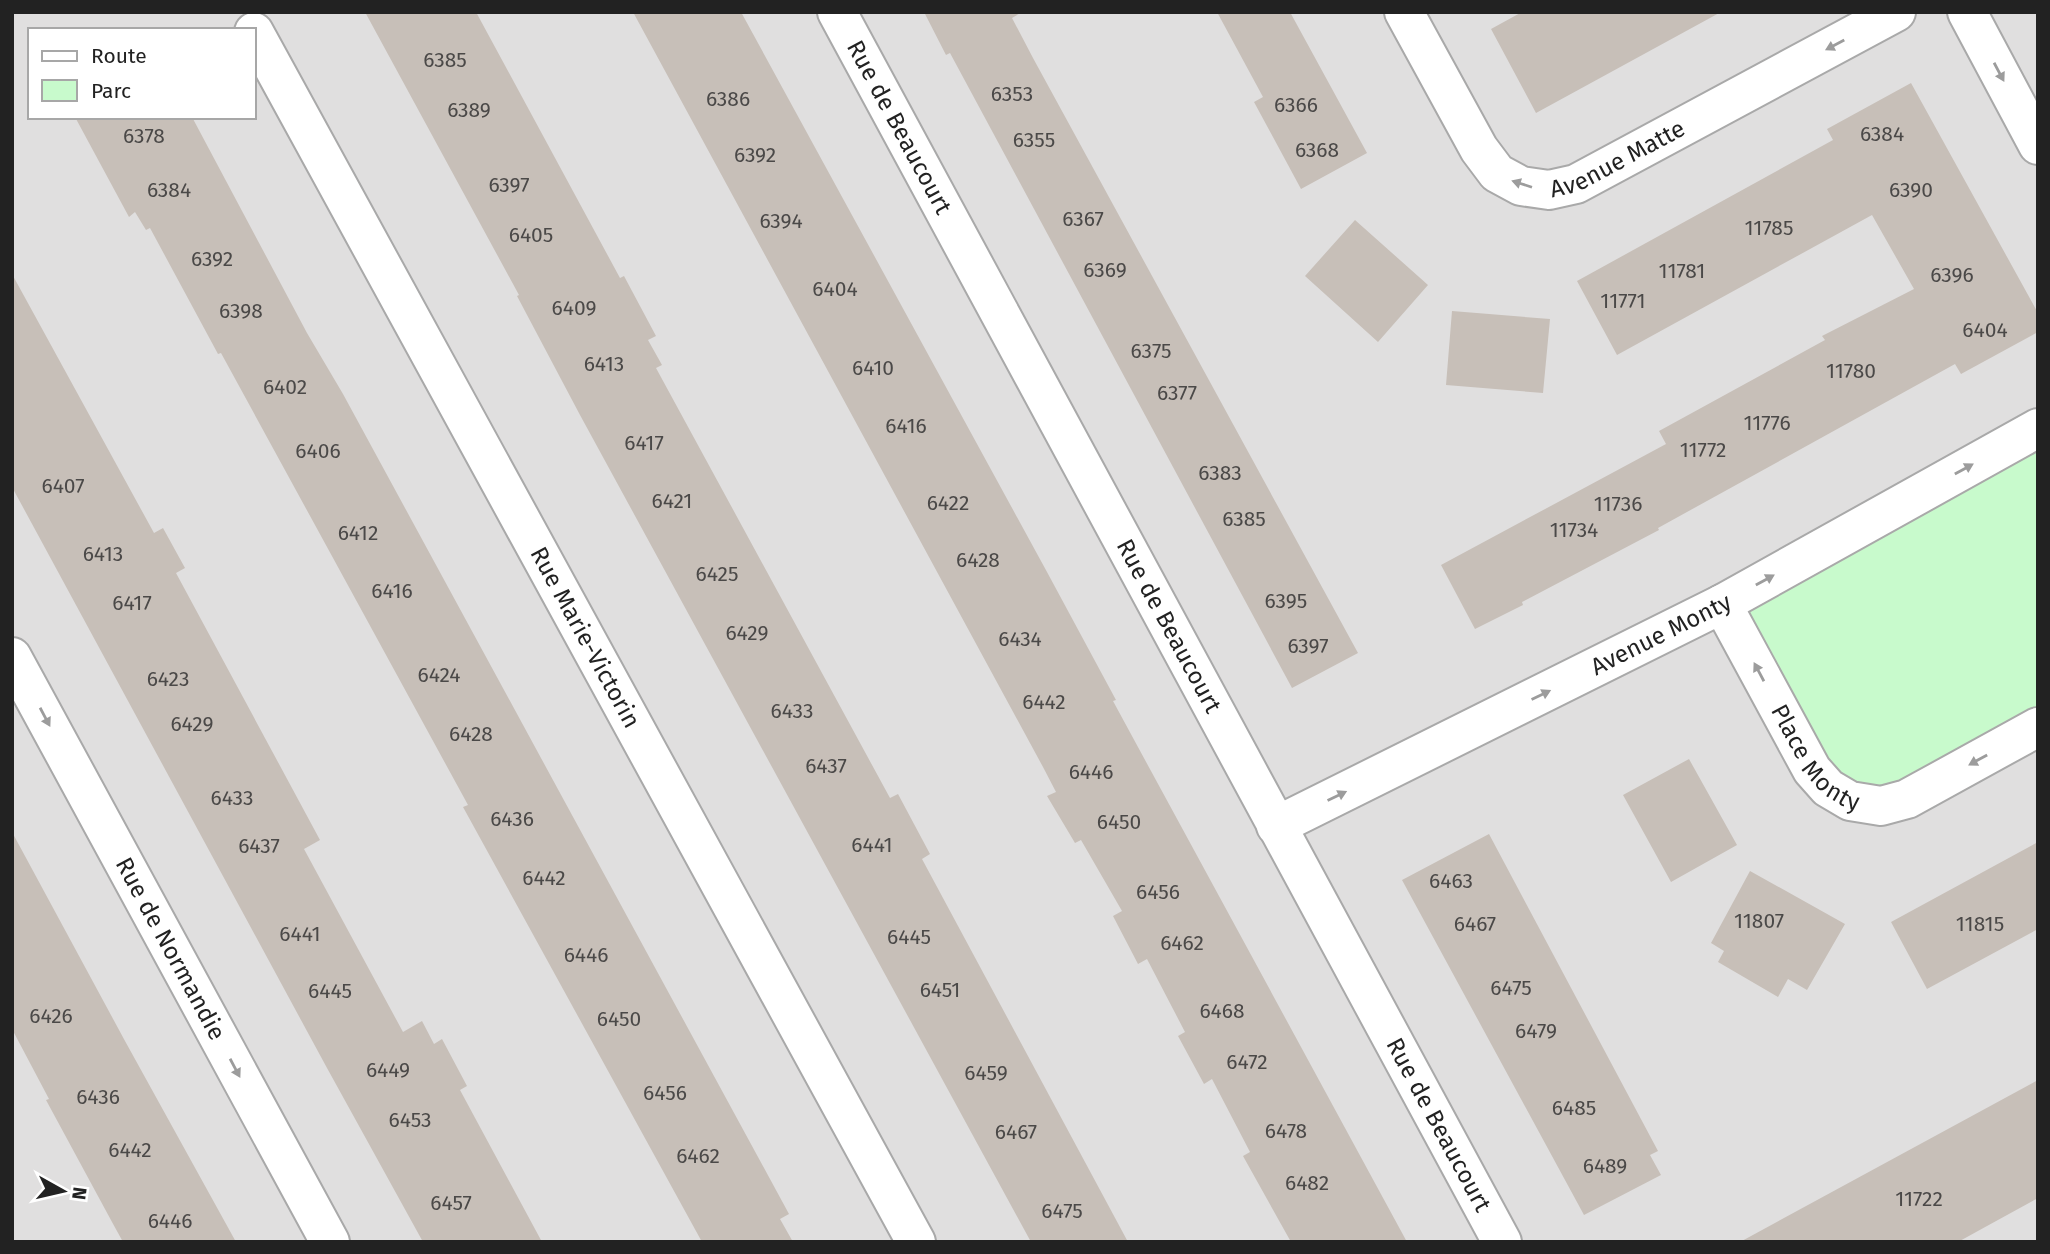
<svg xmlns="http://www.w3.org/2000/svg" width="2050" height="1254" viewBox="0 0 2050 1254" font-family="'Fira Sans',sans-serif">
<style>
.residential{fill:#e0dfdf;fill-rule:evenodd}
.park{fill:#c8facc}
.building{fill:#c7bfb8}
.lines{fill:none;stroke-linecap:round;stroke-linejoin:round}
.minor-casing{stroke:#a9a9a9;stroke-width:42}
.minor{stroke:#fff;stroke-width:38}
.oneway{fill:#9c9c9c}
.labels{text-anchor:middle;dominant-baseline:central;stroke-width:7;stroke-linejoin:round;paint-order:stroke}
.number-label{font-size:21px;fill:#4b4948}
.street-label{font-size:24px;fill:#222;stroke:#fff}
</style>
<rect width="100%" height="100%" fill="#f2efe9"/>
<!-- residential -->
<path class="residential" d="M12,12h2026v1230h-2026zM30,30h224v87h-224z"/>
<!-- park -->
<path class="park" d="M2038,428v299l-188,74 -128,-197z"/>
<!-- building -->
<path class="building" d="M365,12h111l144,266 4,-2 32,60 -8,4 14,25 -6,3 234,430 8,-4 32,60 -8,5 206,383h-97l-451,-827 -63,-119 2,-1z
M633,12h108l306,560 69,128 -3,1 38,70 256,471h-116l-48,-86 7,-4 -38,-73 -8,5 -26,-48 7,-4 -38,-73 -9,5 -25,-48 9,-5 -41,-71 -6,3 -28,-47 9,-4 -13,-25z
M924,12h98l-10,6 21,40 325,595 -66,35 -342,-635 -4,2z
M1217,12h73l77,141 -66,36 -47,-87 9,-5z
M1522,12h199l-185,101 -45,-84z
M1911,83l127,230v19l-77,42 -6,-10 -297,164 1,2 -137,72 1,3 -48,24 -34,-64 225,-121 -7,-13 166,-91 -3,-4 92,-47 -42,-74 -255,140 -40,-74 256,-141 -6,-11z
M75,117h117l115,216 36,61 446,820 -9,5 13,23h-91l-239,-435 5,-2 -247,-452 -3,1 -68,-126 -4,2 -11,-18 -6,5z
M1355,220l73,65 -50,57 -73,-66z
M12,274l142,259 9,-5 22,40 -9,5 144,267 -16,9 99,183 19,-11 12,23 8,-5 25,47 -7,4 82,152h-119l-96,-174 -315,-581z
M1452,311l98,8 -7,74 -97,-8z
M1689,759l48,86 -66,37 -48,-87z
M12,832l113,209 111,201h-113l-11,-20 -66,-122 3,-1 -37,-70z
M1489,834l169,317 -8,4 11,20 -77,40 -182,-335z
M2038,842v87l-111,60 -36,-67z
M1750,871l95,53 -38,66 -19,-11 -10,18 -60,-35 6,-11 -13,-8z
M2038,1080v118l-51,28 -29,16h-218z"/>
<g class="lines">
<!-- minor casing -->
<g class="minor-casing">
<g id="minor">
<path id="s1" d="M837,12l665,1230"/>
<path id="s2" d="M1404,12l75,137 18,24 24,13 28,4 27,-6 320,-172"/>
<path d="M1967,12l71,133"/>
<path id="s3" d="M254,32l662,1210"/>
<path id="s4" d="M1722,604l90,166 16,18 22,13 31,5 26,-7 131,-72"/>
<path id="s5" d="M12,657l318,585"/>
<path id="s6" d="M1276,826l446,-222 316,-176"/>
</g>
</g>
<!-- minor -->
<use href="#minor" class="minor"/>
</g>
<!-- one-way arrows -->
<defs><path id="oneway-solid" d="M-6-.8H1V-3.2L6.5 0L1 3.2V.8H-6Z" transform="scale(1.75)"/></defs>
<g class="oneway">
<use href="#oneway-solid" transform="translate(1835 45) rotate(152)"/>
<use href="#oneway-solid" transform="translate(1999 72) rotate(62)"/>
<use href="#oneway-solid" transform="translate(1522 184) rotate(-162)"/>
<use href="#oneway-solid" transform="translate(1964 469) rotate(-29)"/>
<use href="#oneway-solid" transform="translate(1765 580) rotate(-29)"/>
<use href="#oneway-solid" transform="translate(1759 672) rotate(-118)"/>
<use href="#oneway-solid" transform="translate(1541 695) rotate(-26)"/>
<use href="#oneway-solid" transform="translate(45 717) rotate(62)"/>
<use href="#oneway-solid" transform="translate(1978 760) rotate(151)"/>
<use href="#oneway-solid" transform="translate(1337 796) rotate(-26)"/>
<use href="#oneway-solid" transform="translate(235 1068) rotate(62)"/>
</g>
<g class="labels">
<!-- number labels -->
<g class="number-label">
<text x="445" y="60">6385</text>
<text x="1012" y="94">6353</text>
<text x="728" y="99">6386</text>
<text x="1296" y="105">6366</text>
<text x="469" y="110">6389</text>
<text x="1882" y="134">6384</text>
<text x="144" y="136">6378</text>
<text x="1034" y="140">6355</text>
<text x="1317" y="150">6368</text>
<text x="755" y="155">6392</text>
<text x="509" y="185">6397</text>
<text x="169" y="190">6384</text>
<text x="1911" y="190">6390</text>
<text x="1083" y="219">6367</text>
<text x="781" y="221">6394</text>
<text x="1769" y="228">11785</text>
<text x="531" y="235">6405</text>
<text x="212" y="259">6392</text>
<text x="1105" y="270">6369</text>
<text x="1682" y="271">11781</text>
<text x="1952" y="275">6396</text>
<text x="835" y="289">6404</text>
<text x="1623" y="301">11771</text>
<text x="574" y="308">6409</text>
<text x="241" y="311">6398</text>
<text x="1985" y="330">6404</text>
<text x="1151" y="351">6375</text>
<text x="604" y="364">6413</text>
<text x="873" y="368">6410</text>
<text x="1851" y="371">11780</text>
<text x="285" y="387">6402</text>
<text x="1177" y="393">6377</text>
<text x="1767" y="423">11776</text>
<text x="906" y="426">6416</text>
<text x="644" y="443">6417</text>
<text x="1703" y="450">11772</text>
<text x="318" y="451">6406</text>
<text x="1220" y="473">6383</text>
<text x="63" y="486">6407</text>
<text x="672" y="501">6421</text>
<text x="948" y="503">6422</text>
<text x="1618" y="504">11736</text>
<text x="1244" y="519">6385</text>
<text x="1574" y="530">11734</text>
<text x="358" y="533">6412</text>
<text x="103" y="554">6413</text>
<text x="978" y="560">6428</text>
<text x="717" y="574">6425</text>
<text x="392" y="591">6416</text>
<text x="1286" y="601">6395</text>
<text x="132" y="603">6417</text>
<text x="747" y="633">6429</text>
<text x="1020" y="639">6434</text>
<text x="1308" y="646">6397</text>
<text x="439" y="675">6424</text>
<text x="168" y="679">6423</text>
<text x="1044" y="702">6442</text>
<text x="792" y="711">6433</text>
<text x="192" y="724">6429</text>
<text x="471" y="734">6428</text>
<text x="826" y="766">6437</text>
<text x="1091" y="772">6446</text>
<text x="232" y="798">6433</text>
<text x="512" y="819">6436</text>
<text x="1119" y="822">6450</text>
<text x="872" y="845">6441</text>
<text x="259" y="846">6437</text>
<text x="544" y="878">6442</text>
<text x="1451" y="881">6463</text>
<text x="1158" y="892">6456</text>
<text x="1759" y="921">11807</text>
<text x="1475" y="924">6467</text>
<text x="1980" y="924">11815</text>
<text x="300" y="934">6441</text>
<text x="909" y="937">6445</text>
<text x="1182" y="943">6462</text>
<text x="586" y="955">6446</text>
<text x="1511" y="988">6475</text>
<text x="940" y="990">6451</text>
<text x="330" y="991">6445</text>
<text x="1222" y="1011">6468</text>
<text x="51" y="1016">6426</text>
<text x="619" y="1019">6450</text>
<text x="1536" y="1031">6479</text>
<text x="1247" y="1062">6472</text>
<text x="388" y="1070">6449</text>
<text x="986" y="1073">6459</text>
<text x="665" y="1093">6456</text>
<text x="98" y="1097">6436</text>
<text x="1574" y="1108">6485</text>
<text x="410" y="1120">6453</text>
<text x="1286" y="1131">6478</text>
<text x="1016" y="1132">6467</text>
<text x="130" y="1150">6442</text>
<text x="698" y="1156">6462</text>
<text x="1605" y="1166">6489</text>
<text x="1307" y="1183">6482</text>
<text x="1919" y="1199">11722</text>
<text x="451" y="1203">6457</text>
<text x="1062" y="1211">6475</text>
<text x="170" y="1221">6446</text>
</g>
<!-- street labels -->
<g class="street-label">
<text stroke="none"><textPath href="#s1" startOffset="131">Rue de Beaucourt</textPath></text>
<text stroke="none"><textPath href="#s2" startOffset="317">Avenue Matte</textPath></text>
<text stroke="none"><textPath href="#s1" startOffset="698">Rue de Beaucourt</textPath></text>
<text stroke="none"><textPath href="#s6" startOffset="430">Avenue Monty</textPath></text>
<text stroke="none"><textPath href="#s3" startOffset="690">Rue Marie-Victorin</textPath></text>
<text stroke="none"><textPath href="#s4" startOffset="182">Place Monty</textPath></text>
<text stroke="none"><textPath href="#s5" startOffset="332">Rue de Normandie</textPath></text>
<text stroke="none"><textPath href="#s1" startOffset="1265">Rue de Beaucourt</textPath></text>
</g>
</g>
<!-- border -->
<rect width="2050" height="1254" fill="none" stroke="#222222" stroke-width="28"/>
<!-- legend -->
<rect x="28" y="28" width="228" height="91" fill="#ffffff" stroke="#a7a7a7" stroke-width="2"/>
<rect x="42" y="51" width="35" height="10" fill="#ffffff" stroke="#a7a7a7" stroke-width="2"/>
<text x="91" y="63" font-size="21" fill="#222222">Route</text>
<rect x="42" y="80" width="35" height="21" fill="#c8facc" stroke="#a7a7a7" stroke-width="2"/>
<text x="91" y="98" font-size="21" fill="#222222">Parc</text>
<!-- north arrow -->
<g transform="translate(63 1191) rotate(98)" stroke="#ffffff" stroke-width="5" paint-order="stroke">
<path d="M0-5L12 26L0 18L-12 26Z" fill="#222222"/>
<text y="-10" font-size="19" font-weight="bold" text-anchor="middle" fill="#222222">N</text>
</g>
</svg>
